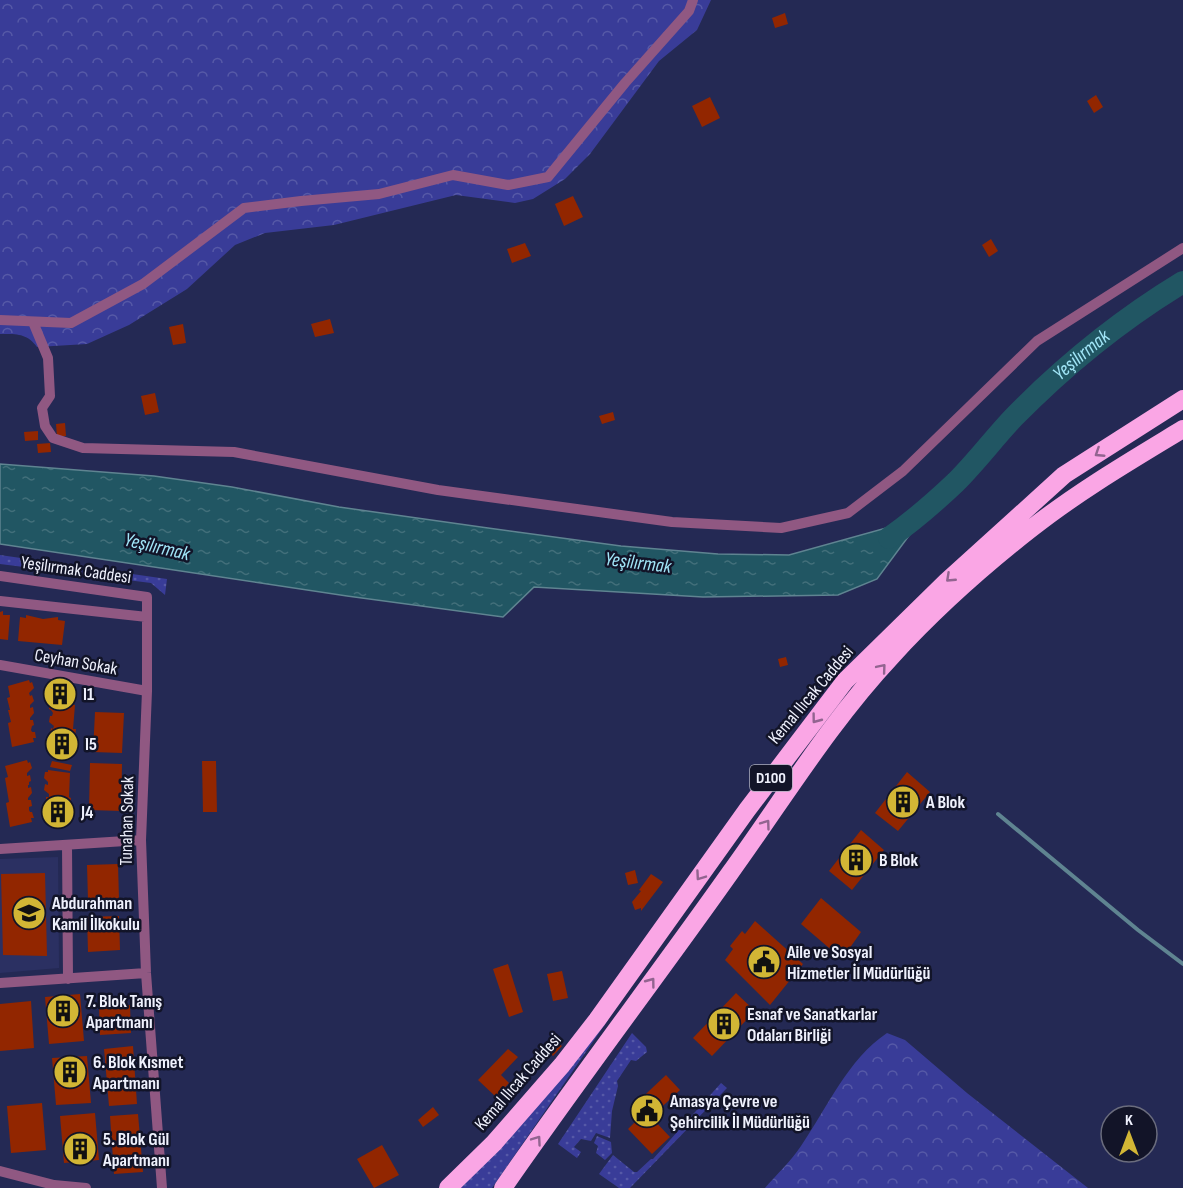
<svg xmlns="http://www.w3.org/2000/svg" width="1183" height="1188" viewBox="0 0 1183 1188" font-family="'Sofia Sans Condensed',sans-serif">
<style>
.built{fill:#2b3062}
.grass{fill:url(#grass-dots)}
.forest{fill:url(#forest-crowns)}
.water{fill:url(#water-ripples);stroke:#5f8491;stroke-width:1.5}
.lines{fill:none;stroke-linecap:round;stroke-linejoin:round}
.stream{stroke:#5f8491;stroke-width:4}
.river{stroke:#215663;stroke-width:22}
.building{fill:#922600}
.street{stroke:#905882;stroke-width:10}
.highway{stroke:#faa6e5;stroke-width:18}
.oneway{stroke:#926490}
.labels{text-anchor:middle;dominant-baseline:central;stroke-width:5;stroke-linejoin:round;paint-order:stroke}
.shield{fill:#121428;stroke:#adafbd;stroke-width:1.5}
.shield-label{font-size:16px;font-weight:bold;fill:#eff1fd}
.street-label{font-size:18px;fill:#eff1fd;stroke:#121428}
.poi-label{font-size:18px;font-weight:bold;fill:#eff1fd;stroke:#121428;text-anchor:start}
.water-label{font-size:20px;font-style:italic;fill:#a1e5f7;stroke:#121428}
</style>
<defs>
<pattern id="grass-dots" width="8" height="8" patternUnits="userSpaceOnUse" patternTransform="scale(1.5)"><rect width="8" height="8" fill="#393c98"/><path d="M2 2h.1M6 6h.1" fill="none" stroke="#5659a7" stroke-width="1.8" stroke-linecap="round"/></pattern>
<pattern id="forest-crowns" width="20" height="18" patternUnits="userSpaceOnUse" patternTransform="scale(1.5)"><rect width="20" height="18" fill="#393c98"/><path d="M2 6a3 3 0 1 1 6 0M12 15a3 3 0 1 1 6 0" fill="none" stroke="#5659a7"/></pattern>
<pattern id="water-ripples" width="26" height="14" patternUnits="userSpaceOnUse" patternTransform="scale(1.5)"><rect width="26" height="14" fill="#215663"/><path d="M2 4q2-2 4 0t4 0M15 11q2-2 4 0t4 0" fill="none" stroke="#426f7a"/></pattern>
</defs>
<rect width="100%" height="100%" fill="#242954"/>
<!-- built -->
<path class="built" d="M58,857l1,111 -59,5v-114z"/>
<!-- grass -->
<path class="grass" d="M0,555l167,24 -2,16 -14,-12 -151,-19z
M604,1018l4,2 -116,168h-33z
M632,1033l14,14 1,5 -11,9 -5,-1 -14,21 1,5 -6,25 -2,27 -14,-5 -5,8 -10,-2 -7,8 7,5 -4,6 -19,-14z
M721,1083l6,5 -97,100h-11l-20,-14 14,-19 21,17h3l14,-13h2z
M597,1136l14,6 1,11 -7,7 -9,-7 2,-7 -4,-3z"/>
<!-- forest -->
<path class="forest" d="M0,0h711l-14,30 -38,31 -69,93 -25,25 -32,20 -18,4 -59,-8 -122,30 -69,8 -30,12 -48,44 -58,36 -42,19 -50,3c-10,-14 -21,-13 -37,-13z
M887,1033l18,7 62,53 121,95h-323c12,-14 26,-27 36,-42 26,-38 47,-87 86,-113z"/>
<!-- water -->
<path class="water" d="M0,464l154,12 78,11 107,20 149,21 133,18 97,8 71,1 133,-37 -45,61 -39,16 -135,2 -169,-10 -31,30 -156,-21 -347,-52z"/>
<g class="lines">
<!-- stream -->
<path class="stream" d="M998,814l140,116 45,34"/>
<!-- river -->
<path class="river" id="s1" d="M889,538c24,-17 46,-36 67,-56 21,-21 38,-44 58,-65 51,-52 108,-98 169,-135"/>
</g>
<!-- building -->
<path class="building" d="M785,13l3,11 -13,4 -3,-10z
M1096,95l7,12 -9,6 -7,-12z
M710,97l10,21 -18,9 -10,-21z
M573,196l10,21 -19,9 -9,-22z
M991,239l7,12 -9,6 -7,-12z
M525,243l6,13 -19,7 -5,-14z
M330,319l4,14 -19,4 -4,-13z
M183,324l3,19 -13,2 -4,-18z
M155,393l4,19 -14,3 -4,-19z
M613,412l2,8 -13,4 -3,-8z
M65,423l1,13 -9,1 -1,-13z
M38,431v9l-13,1 -1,-9z
M50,443l1,9 -13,1 -1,-9z
M3,611v4h7l-2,25 -8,-1v-27z
M26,615l17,4 15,-2v3l7,1 -3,24 -44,-4 2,-24 6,1z
M786,657l2,8 -8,2 -2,-8z
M29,680l1,3 2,-1 2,6 -5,5 1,3 2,-1 2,6 -4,4v3l3,-1 1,6 -4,5v2h3l1,5 -2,1 -1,4 1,2h3l1,6h-3l1,4 -22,5 -4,-24 3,-1 -3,-12h2l-3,-12 3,-1 -2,-11z
M51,689l22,3 -2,12 4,1 -2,24h3l-3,24 -21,-3v-3l-3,-1 1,-6 3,1v-6l-3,-1 1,-6 2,1 1,-3 -5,-4 1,-6h2l1,-3 -2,-3 -2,-1v-6l3,1v-3l-5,-4 1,-6h3z
M95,712l29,1 -2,40 -29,-1z
M27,760l1,3 2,-1 2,6 -5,5v3l3,-1 1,6 -2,1v3h-1v3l3,-1 1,6 -4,5v2h3l1,6 -3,1v3l1,2h2l2,6h-3l1,4 -22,5 -4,-24 3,-1 -4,-24 3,-1 -3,-11z
M52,761l20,4 -2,6 -20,-4z
M202,761h14l1,51h-14z
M90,763l32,1 -1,47 -32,-1z
M48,770l22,3 -1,24 2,1 -2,24 -22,-3 1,-3 -3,-1 1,-6h2l1,-2 -1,-4h-2v-6h3v-3l-5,-4 1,-6 3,1v-3l-4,-4 1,-6h3z
M907,772l23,20 -32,39 -23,-18z
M861,830l23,20 -32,40 -23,-19z
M118,864l1,35 -31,1 -1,-35z
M635,870l3,13 -10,2 -3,-12z
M45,873l2,83 -44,-1 -2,-81z
M651,874l12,8 -22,29v-3l-6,2 -3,-8 9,-11 -2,-1z
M821,898l40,34 -19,27 -41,-35z
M119,916l1,34 -32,2 -1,-35z
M755,921l48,43 -33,41 -45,-45 8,-11 -3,-3 12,-15 3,3z
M508,964l15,48 -14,5 -16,-48z
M562,971l6,27 -15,3 -6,-27z
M736,993l19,18 -43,45 -19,-18z
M80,994l4,47 -35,3 -4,-47z
M31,1001l3,47 -34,3v-47z
M130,1005l1,28 -31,2 -1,-29z
M556,1041l6,5 -9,10 -5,-5z
M133,1046l4,58 -28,2 -5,-57z
M508,1049l10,8 -17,18 8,8 -13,14 -18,-17z
M87,1056l4,47 -35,2 -4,-47z
M666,1075l14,15 -29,27 19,20 -18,17 -24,-25 13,-13 -9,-9z
M42,1103l4,47 -35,3 -4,-47z
M433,1107l6,8 -16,12 -5,-7z
M95,1113l4,47 -35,3 -4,-47z
M138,1114l5,58 -29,2 -4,-58z
M382,1145l17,30 -25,13 -17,-29z"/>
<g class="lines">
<!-- street -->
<path class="street" d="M0,320l71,3 72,-39 101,-76 57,-7 78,-7 74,-19 55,10 40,-8 77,-94 64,-72 4,-11
M33,322l15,36 2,38 -8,12 3,18 8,12 30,10 151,4 204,38 234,32 109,6 67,-15 55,-42 134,-130 146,-93
M0,576l147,21v94l-6,149 5,133 16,215
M0,601l147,16
M0,665l147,26
M67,845l1,134
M0,849l141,-9
M0,983l146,-10
M0,1171l54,14 32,3"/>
<!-- highway -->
<path class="highway" d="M448,1188l46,-45 68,-78 35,-45 150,-210 98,-129 101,-99 118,-107 119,-76
M503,1188c74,-107 152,-209 227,-315 52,-72 100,-151 161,-216 42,-46 91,-90 141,-129 47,-37 100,-68 151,-99"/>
</g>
<!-- one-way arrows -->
<defs><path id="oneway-chevron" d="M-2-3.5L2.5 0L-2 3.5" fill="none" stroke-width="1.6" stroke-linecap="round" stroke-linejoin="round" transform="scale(1.5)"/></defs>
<g class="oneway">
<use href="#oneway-chevron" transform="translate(1099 453) rotate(147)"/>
<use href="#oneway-chevron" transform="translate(950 578) rotate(137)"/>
<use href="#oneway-chevron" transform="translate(882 668) rotate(-50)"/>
<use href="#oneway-chevron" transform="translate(816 719) rotate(127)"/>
<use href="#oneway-chevron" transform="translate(766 824) rotate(-54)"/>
<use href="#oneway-chevron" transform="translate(700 876) rotate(125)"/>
<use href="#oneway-chevron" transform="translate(651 982) rotate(-53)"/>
<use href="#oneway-chevron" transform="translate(537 1140) rotate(-55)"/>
</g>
<!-- icons -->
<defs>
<g id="building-disc" transform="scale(1.725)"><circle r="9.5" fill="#d2b635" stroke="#121428"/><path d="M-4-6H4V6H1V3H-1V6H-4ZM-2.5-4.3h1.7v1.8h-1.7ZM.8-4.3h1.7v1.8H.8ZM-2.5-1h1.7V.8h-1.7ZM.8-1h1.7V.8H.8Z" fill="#111"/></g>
<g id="school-disc" transform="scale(1.725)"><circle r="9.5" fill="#d2b635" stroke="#121428"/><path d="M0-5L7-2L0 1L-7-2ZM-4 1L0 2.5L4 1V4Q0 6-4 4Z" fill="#111"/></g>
<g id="civic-disc" transform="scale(1.725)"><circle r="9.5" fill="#d2b635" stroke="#121428"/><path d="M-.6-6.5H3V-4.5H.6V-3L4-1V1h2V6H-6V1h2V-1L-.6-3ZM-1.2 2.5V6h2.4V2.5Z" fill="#111"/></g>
</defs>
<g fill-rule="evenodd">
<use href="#building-disc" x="60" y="694"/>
<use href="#building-disc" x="62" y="744"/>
<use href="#building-disc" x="903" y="802"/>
<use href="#building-disc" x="58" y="812"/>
<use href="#building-disc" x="856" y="860"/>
<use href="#school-disc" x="29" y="913"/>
<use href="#civic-disc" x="764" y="962"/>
<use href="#building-disc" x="63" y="1011"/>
<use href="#building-disc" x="724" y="1024"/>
<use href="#building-disc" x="70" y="1072"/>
<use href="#civic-disc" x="647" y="1111"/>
<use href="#building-disc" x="80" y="1149"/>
</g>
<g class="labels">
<!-- shield labels -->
<rect class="shield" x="750" y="765" width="42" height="26" rx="4.5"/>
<g class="shield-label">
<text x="771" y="778">D100</text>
</g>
<!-- street labels -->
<g class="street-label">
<text transform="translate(76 570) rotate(8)">Yeşilırmak Caddesi</text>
<text transform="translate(76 662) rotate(10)">Ceyhan Sokak</text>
<text transform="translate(811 695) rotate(-50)">Kemal Ilıcak Caddesi</text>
<text transform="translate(127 821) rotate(-89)">Tunahan Sokak</text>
<text transform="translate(518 1082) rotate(-49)">Kemal Ilıcak Caddesi</text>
</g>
<!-- poi labels -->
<g class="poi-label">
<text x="83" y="694">I1</text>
<text x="85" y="744">I5</text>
<text x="926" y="802">A Blok</text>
<text x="81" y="812">J4</text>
<text x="879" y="860">B Blok</text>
<text x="52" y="903">Abdurahman<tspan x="52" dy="21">Kamil İlkokulu</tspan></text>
<text x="787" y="952">Aile ve Sosyal<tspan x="787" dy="21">Hizmetler İl Müdürlüğü</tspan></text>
<text x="86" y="1001">7. Blok Tanış<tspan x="86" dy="21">Apartmanı</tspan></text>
<text x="747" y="1014">Esnaf ve Sanatkarlar<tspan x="747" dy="21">Odaları Birliği</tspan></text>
<text x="93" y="1062">6. Blok Kısmet<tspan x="93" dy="21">Apartmanı</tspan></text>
<text x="670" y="1101">Amasya Çevre ve<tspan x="670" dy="21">Şehircilik İl Müdürlüğü</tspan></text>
<text x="103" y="1139">5. Blok Gül<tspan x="103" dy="21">Apartmanı</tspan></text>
</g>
<!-- water labels -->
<g class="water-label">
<text stroke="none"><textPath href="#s1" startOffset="266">Yeşilırmak</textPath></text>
<text transform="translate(157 547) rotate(13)">Yeşilırmak</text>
<text transform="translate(638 563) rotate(7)">Yeşilırmak</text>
</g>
</g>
<!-- north arrow -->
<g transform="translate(1129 1134)"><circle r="28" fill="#121428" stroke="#6a6c7d" stroke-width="1.5"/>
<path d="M0-4.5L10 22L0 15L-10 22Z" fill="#d2b635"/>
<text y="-9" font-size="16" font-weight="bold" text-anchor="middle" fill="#eff1fd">K</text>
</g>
</svg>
